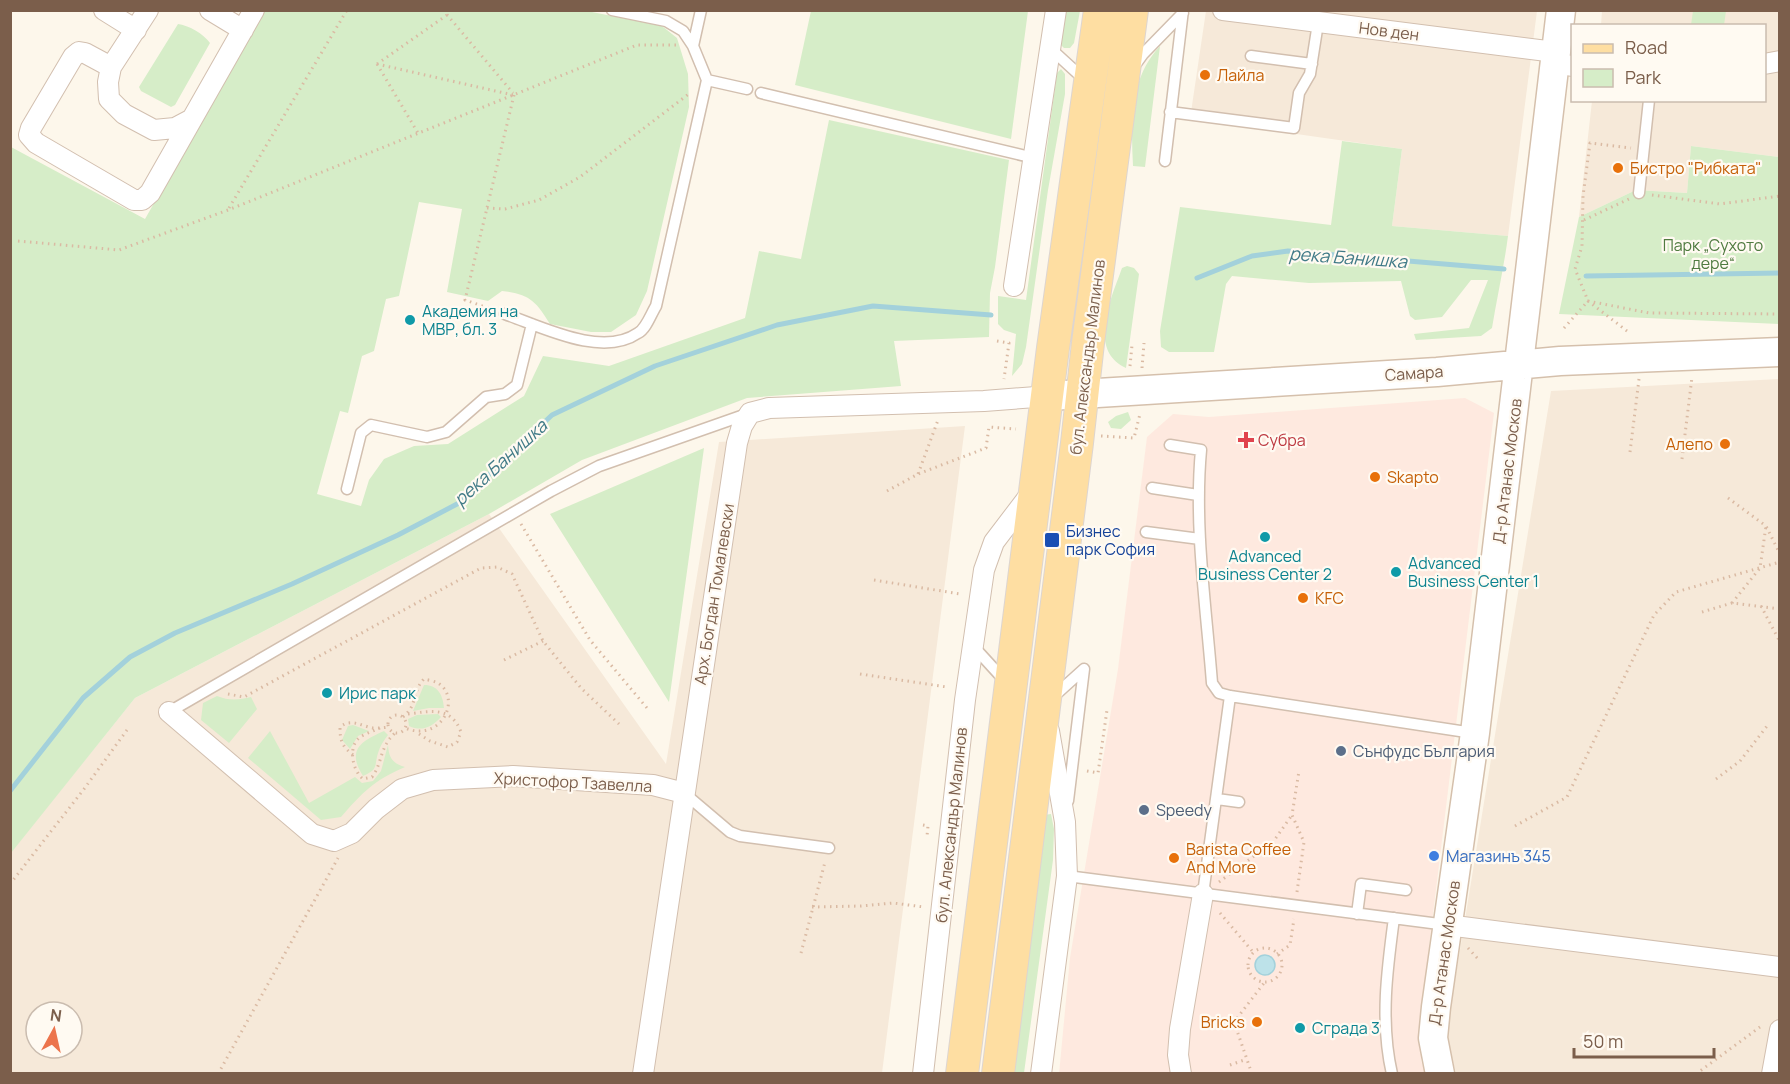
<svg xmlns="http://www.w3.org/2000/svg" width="1790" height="1084" viewBox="0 0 1790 1084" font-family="Manrope,sans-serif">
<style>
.residential{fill:#f6e9d9;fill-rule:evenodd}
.commercial{fill:#fee9df}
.green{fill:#d6edc8}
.water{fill:#bde2e9;stroke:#a3d1db;stroke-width:1.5}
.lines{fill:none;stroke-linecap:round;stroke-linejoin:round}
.stream{stroke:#a3d1db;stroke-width:5}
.lane-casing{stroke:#d2bfaf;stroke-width:13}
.street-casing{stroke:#d2bfaf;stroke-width:22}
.secondary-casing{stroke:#d5c0ac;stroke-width:31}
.primary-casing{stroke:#ddd5d0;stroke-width:34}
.path{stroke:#dabaa3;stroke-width:3;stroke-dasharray:1.5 4.5;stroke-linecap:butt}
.lane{stroke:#fff;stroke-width:10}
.street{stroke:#fff;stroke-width:20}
.secondary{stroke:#fff;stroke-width:28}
.primary{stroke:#fedea2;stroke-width:32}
.food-dot{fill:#e8710a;stroke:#fffaf2;stroke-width:2}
.culture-dot{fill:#0f9aa8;stroke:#fffaf2;stroke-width:2}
.health-dot{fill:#e0444e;stroke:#fffaf2;stroke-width:2}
.transit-dot{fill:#1a4fb4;stroke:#fffaf2;stroke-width:2}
.service-dot{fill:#5c6f8a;stroke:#fffaf2;stroke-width:2}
.shop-dot{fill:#3f7fe0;stroke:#fffaf2;stroke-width:2}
.labels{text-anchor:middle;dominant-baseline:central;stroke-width:4.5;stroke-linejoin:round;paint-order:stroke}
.street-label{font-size:16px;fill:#7b5e4b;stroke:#fffaf2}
.food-label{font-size:16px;fill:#c56008;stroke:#fffaf2;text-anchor:start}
.park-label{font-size:16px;fill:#507b40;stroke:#fffaf2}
.culture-label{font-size:16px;fill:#0d838f;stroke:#fffaf2;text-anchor:start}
.health-label{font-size:16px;fill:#be3a42;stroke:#fffaf2;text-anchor:start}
.transit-label{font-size:16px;fill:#164399;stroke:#fffaf2;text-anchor:start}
.service-label{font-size:16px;fill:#4e5e75;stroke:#fffaf2;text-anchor:start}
.shop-label{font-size:16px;fill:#366cbe;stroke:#fffaf2;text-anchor:start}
.water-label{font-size:18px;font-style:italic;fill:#407a87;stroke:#fffaf2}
</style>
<rect width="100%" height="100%" fill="#fdf7eb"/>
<!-- residential -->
<path class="residential" d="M1206,11h331l-29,225 -116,-10 10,-77 -212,-30z
M1602,11h177v146l-88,-11 -4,47 -51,-3 -57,27 13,-116 172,-1v-74l-163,-1z
M1779,379v694h-323l-10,-37 105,-645z
M965,426l-83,647h-871l-1,-220 125,-155 354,-184 177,250 53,-322zM36,1012h36v36h-36z"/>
<!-- commercial -->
<path class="commercial" d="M1465,398l29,15 -66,542 -7,105 4,13 -366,1 11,-116 48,-289 29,-232 26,-23 36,3z"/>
<!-- green -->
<path class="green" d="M264,11h323l75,15 15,12 11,36 1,33 -42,184 -11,24 -25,17h-20l-41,-8c-14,-23 -21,-30 -48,-33l-14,10 -41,-9 15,-83 -43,-7 -20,94 -13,3 -12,52 -12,5 -14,57 -8,-2 -23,83 44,12 8,-26 15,-21 30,-13 34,-2 76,-48 19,-40 66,10 136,-48 14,-67 42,8 28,-139 180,40 -14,107 -5,26 -1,44 -95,4 7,45 -154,12 -165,62 -93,54 -354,184 -124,155v-706l134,72z
M811,11h217l-17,128 -216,-54z
M1065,11h15l-6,32 -4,5h-6l-3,-3z
M1693,11h33l-2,14h-33z
M178,24c10,1 26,10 32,19l-35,62 -4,2 -30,-16 -2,-4z
M1160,46l-15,121 -12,-1c-2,-42 -4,-87 27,-120z
M1061,69l4,5v20l-17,96 -22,157 -4,17 -10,12 4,-42 -12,-4 -6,-6v-28l28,4 31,-227z
M1342,141l60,8 -10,77 116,10c-4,31 -11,61 -16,92l-11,8 -65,4 -2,-6 55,-6 19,-48h-17l-29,37 -27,3 -5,-4 -9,-35 -92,2 -77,-7 -6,8 -12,68h-45l-8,-5 -1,-16 20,-124 151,18z
M1691,146l88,11v167l-220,-10 20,-97 57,-27 51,3z
M1127,266l7,2 5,6 -13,94c-39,-18 -15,-69 -4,-100z
M1128,412l3,8 -10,9 -10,-1 -3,-6 8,-6z
M704,448l-35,254 -119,-188z
M424,685c14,0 19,10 20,23h-15l-16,3z
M217,696c12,5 22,4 34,1l6,12 -28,34 -28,-23 2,-17z
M438,714l3,3c-9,10 -19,15 -32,9l-1,-7 9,-4z
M353,725l16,6 -11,5 -8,13 -8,-9 6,-14z
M270,731l39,72 46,-26 7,6 11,-2 8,-10 7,-26c1,13 4,18 17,22 -31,13 -43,26 -64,50l-20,3 -73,-62z
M384,731l4,4c-4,5 -8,11 -10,18 -4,13 1,16 -15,23 -17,-27 -1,-35 21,-45z
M1051,814l3,15 -1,31 -29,213 -11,1 31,-259z"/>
<!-- water -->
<path class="water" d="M1255 965a10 10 0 1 1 20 0a10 10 0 1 1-20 0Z"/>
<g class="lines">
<!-- stream -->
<path class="stream" d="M1586,276l194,-3
M1197,278l55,-22 36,-5 216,18
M10,791l73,-93 47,-41 45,-24 117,-49 106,-49 61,-32 93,-88 103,-49 122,-41 96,-19 118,9"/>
<!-- lane casing -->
<g class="lane-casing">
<path id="lane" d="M612,10l54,11 17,10 10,15
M701,10l-8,36 14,34
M1051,49l35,32
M1251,56l61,8
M1135,65l8,-11 40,-41
M761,93l273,65
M1170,112l124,16 5,-35 11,-19 8,-51
M1165,161l18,-151
M1639,193l10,-93
M505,314c37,13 97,44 133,19 8,-4 13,-19 18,-27l51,-226 40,9
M1170,445l31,5c-7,77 5,155 11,233l7,10 11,3 243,37
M1152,488l46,7
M347,489l14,-56 10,-8 56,12 19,-5 40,-35 19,-3 12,-9 15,-61
M1146,532l54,7
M974,647l32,35
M1053,697l31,-28
M169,712l382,-221 48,-25 148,-52
M684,793l46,39 10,4 89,12
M1217,799l22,3
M1068,801l16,-132
M1067,876l380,49
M1203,894l27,-198
M1357,914l4,-30 45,6
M1392,1074c-12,-52 -5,-104 2,-156"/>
</g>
<!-- street casing -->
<g class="street-casing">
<path id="street" d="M104,10l32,20
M148,10l-37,57 -3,15 1,17 15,15 30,16 21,-2 17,-9
M210,10l33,20
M1223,10l332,42
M1554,63l18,3
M1764,64l16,-3
M111,67l-26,-14 -6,-1 -6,5 -42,71 -2,7 7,8 98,57h8l8,-7 104,-183
M1014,286l42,-276
M169,712l143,122 22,7 18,-8 24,-24 26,-20 31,-9 80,-4 140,9 31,8
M1447,925l333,42
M643,1074l94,-631 5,-17 8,-13 19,-5 215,-7 65,-5
M923,1074l42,-374 19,-130 10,-28 38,-50
M1041,1074l26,-198 -2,-54 -16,-91
M1181,1074l-3,-19 2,-26 23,-135
M1772,1074l8,-44"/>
</g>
<!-- secondary casing -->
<g class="secondary-casing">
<path id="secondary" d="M1049,396l388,-24 123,-11 220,-9
M1440,1074l-7,-36 3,-31 39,-274 86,-723"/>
</g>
<!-- primary casing -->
<g class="primary-casing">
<path id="primary" d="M962,1074l91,-726 47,-338
M998,1074l79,-631 11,-100 44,-333"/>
</g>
<!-- path -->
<path class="path" d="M443,10l70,83
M377,64l136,31
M377,64l70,-49
M377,64l41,69
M1652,195l68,9 60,-8
M229,208l118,-198
M487,208l18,1 34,-9 41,-23 110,-84
M1584,220l45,-21
M18,241l101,9 109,-40 409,-165h39
M494,310l-29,-10 49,-205
M1564,328l24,-27 61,12 131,1
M1627,331l-39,-30 -13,-32 7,-23 1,-50 7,-53 41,5
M997,341l12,2 -5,36
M1130,366l2,-21
M1142,368l2,-25
M1101,436l33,2 6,-24
M1630,452l9,-73
M1682,459l10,-82
M918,474l20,-54
M887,491l31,-17 68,-26 3,-21 27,2
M1728,498l38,28 14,28
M521,524l69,116 57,68
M874,580l86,14
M1732,603l28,-35 6,-42
M1761,606l19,36
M1702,612l30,-9 48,6
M504,660l39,-19
M860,674l87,13
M228,694l16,3 237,-129 16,-1 15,7 31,67 38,47 38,36
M408,714c23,-3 43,-8 53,18l-4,10 -9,5 -18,-6 -14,-9
M388 724a9 9 0 1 1 18 0a9 9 0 1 1-18 0Z
M403,717c15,-12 9,-26 21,-38 4,1 10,2 14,4 24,15 4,60 -33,45
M380,728c-6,3 -17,6 -22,11 -10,10 -5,32 5,40l9,-2c11,-15 7,-29 23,-44
M353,755c-11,-9 -13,-14 -13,-28 11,-9 21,-1 33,1 5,0 10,0 15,-1
M1087,771l11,2 9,-63
M1716,779l24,-18 27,-35
M923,825l5,1 -1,10
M1515,826l52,-29 87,-182 22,-23 104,-30
M1219,882l54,-40 19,-27
M10,884l74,-95 43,-59
M1297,892l7,-50 -12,-27 7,-44
M812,907l49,-1 32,-3 31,4
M1220,913l33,39
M1248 965a17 17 0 1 1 34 0a17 17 0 1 1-34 0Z
M1468,948l11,12
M801,953l24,-91
M1277,954l13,-9 4,-26
M1230,1065l17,-6
M218,1074l120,-216
M1252,1074l-18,-52 30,-39
M1696,1074l64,-47"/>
<!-- lane -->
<use href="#lane" class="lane"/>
<!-- street -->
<use href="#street" class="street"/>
<!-- secondary -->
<use href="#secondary" class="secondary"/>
<!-- primary -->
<use href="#primary" class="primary"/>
</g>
<!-- markers -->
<g class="food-dot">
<circle cx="1205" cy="75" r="6"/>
<circle cx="1618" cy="168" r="6"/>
<circle cx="1725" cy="444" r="6"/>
<circle cx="1375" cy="477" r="6"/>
<circle cx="1303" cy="598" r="6"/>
<circle cx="1174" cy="858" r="6"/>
<circle cx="1257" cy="1022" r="6"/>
</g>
<g class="culture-dot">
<circle cx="410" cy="320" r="6"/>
<circle cx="1265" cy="537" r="6"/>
<circle cx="1396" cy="572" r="6"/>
<circle cx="327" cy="693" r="6"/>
<circle cx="1300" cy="1028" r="6"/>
</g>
<path class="health-dot" d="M1243 431h6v6h6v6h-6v6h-6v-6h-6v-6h6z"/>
<rect class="transit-dot" x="1044" y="532" width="16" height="16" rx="3"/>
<g class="service-dot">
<circle cx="1341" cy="751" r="6"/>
<circle cx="1144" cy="810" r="6"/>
</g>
<circle class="shop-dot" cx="1434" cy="856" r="6"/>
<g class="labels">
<!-- street labels -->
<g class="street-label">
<text transform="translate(1389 31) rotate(7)">Нов ден</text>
<text transform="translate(1087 357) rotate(-83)">бул. Александър Малинов</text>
<text transform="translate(1414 373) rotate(-4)">Самара</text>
<text transform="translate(1507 471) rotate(-83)">Д-р Атанас Москов</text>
<text transform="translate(714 594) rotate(-81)">Арх. Богдан Томалевски</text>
<text transform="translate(573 782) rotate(3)">Христофор Тзавелла</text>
<text transform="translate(951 825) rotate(-84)">бул. Александър Малинов</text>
<text transform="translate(1444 953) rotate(-82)">Д-р Атанас Москов</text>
</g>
<!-- food labels -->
<g class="food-label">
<text x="1217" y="75">Лайла</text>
<text x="1630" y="168">Бистро "Рибката"</text>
<text x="1713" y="444" text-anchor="end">Алепо</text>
<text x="1387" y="477">Skapto</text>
<text x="1315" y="598">KFC</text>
<text x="1186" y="849">Barista Coffee<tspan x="1186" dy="18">And More</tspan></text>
<text x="1245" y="1022" text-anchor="end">Bricks</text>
</g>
<!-- park labels -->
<g class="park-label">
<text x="1713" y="245">Парк „Сухото<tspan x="1713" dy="18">дере“</tspan></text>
</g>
<!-- culture labels -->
<g class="culture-label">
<text x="422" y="311">Академия на<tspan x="422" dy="18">МВР, бл. 3</tspan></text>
<text x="1265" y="556" text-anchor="middle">Advanced<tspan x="1265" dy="18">Business Center 2</tspan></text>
<text x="1408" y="563">Advanced<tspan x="1408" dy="18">Business Center 1</tspan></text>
<text x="339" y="693">Ирис парк</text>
<text x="1312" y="1028">Сграда 3</text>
</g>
<!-- health labels -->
<g class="health-label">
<text x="1258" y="440">Субра</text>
</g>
<!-- transit labels -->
<g class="transit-label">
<text x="1066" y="531">Бизнес<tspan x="1066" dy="18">парк София</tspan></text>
</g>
<!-- service labels -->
<g class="service-label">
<text x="1353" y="751">Сънфудс България</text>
<text x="1156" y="810">Speedy</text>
</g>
<!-- shop labels -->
<g class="shop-label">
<text x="1446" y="856">Магазинъ 345</text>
</g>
<!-- water labels -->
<g class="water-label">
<text transform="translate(1348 257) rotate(4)">река Банишка</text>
<text transform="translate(500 462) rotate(-42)">река Банишка</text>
</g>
</g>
<!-- border -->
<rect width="1790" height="1084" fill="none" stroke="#7b5e4b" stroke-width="24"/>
<!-- legend -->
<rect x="1571" y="24" width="195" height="78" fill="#fffaf2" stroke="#cabcaf" stroke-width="1.5"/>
<rect x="1583" y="44" width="30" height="9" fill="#fedea2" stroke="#cabcaf" stroke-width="1.5"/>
<text x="1625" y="54" font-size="18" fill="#7b5e4b">Road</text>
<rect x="1583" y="69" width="30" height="18" fill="#d6edc8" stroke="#cabcaf" stroke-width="1.5"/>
<text x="1625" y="84" font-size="18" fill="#7b5e4b">Park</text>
<!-- north arrow -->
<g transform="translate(54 1030) rotate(8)"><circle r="28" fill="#fffaf2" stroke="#cabcaf" stroke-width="1.5"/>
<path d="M0-4.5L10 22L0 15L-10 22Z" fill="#ec744c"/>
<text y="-9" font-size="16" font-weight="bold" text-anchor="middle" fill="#7b5e4b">N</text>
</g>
<!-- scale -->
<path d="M1574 1048v9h140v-9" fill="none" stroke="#7b5e4b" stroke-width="3"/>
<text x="1583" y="1048" font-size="18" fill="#7b5e4b" stroke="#fffaf2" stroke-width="4.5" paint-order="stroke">50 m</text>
</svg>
